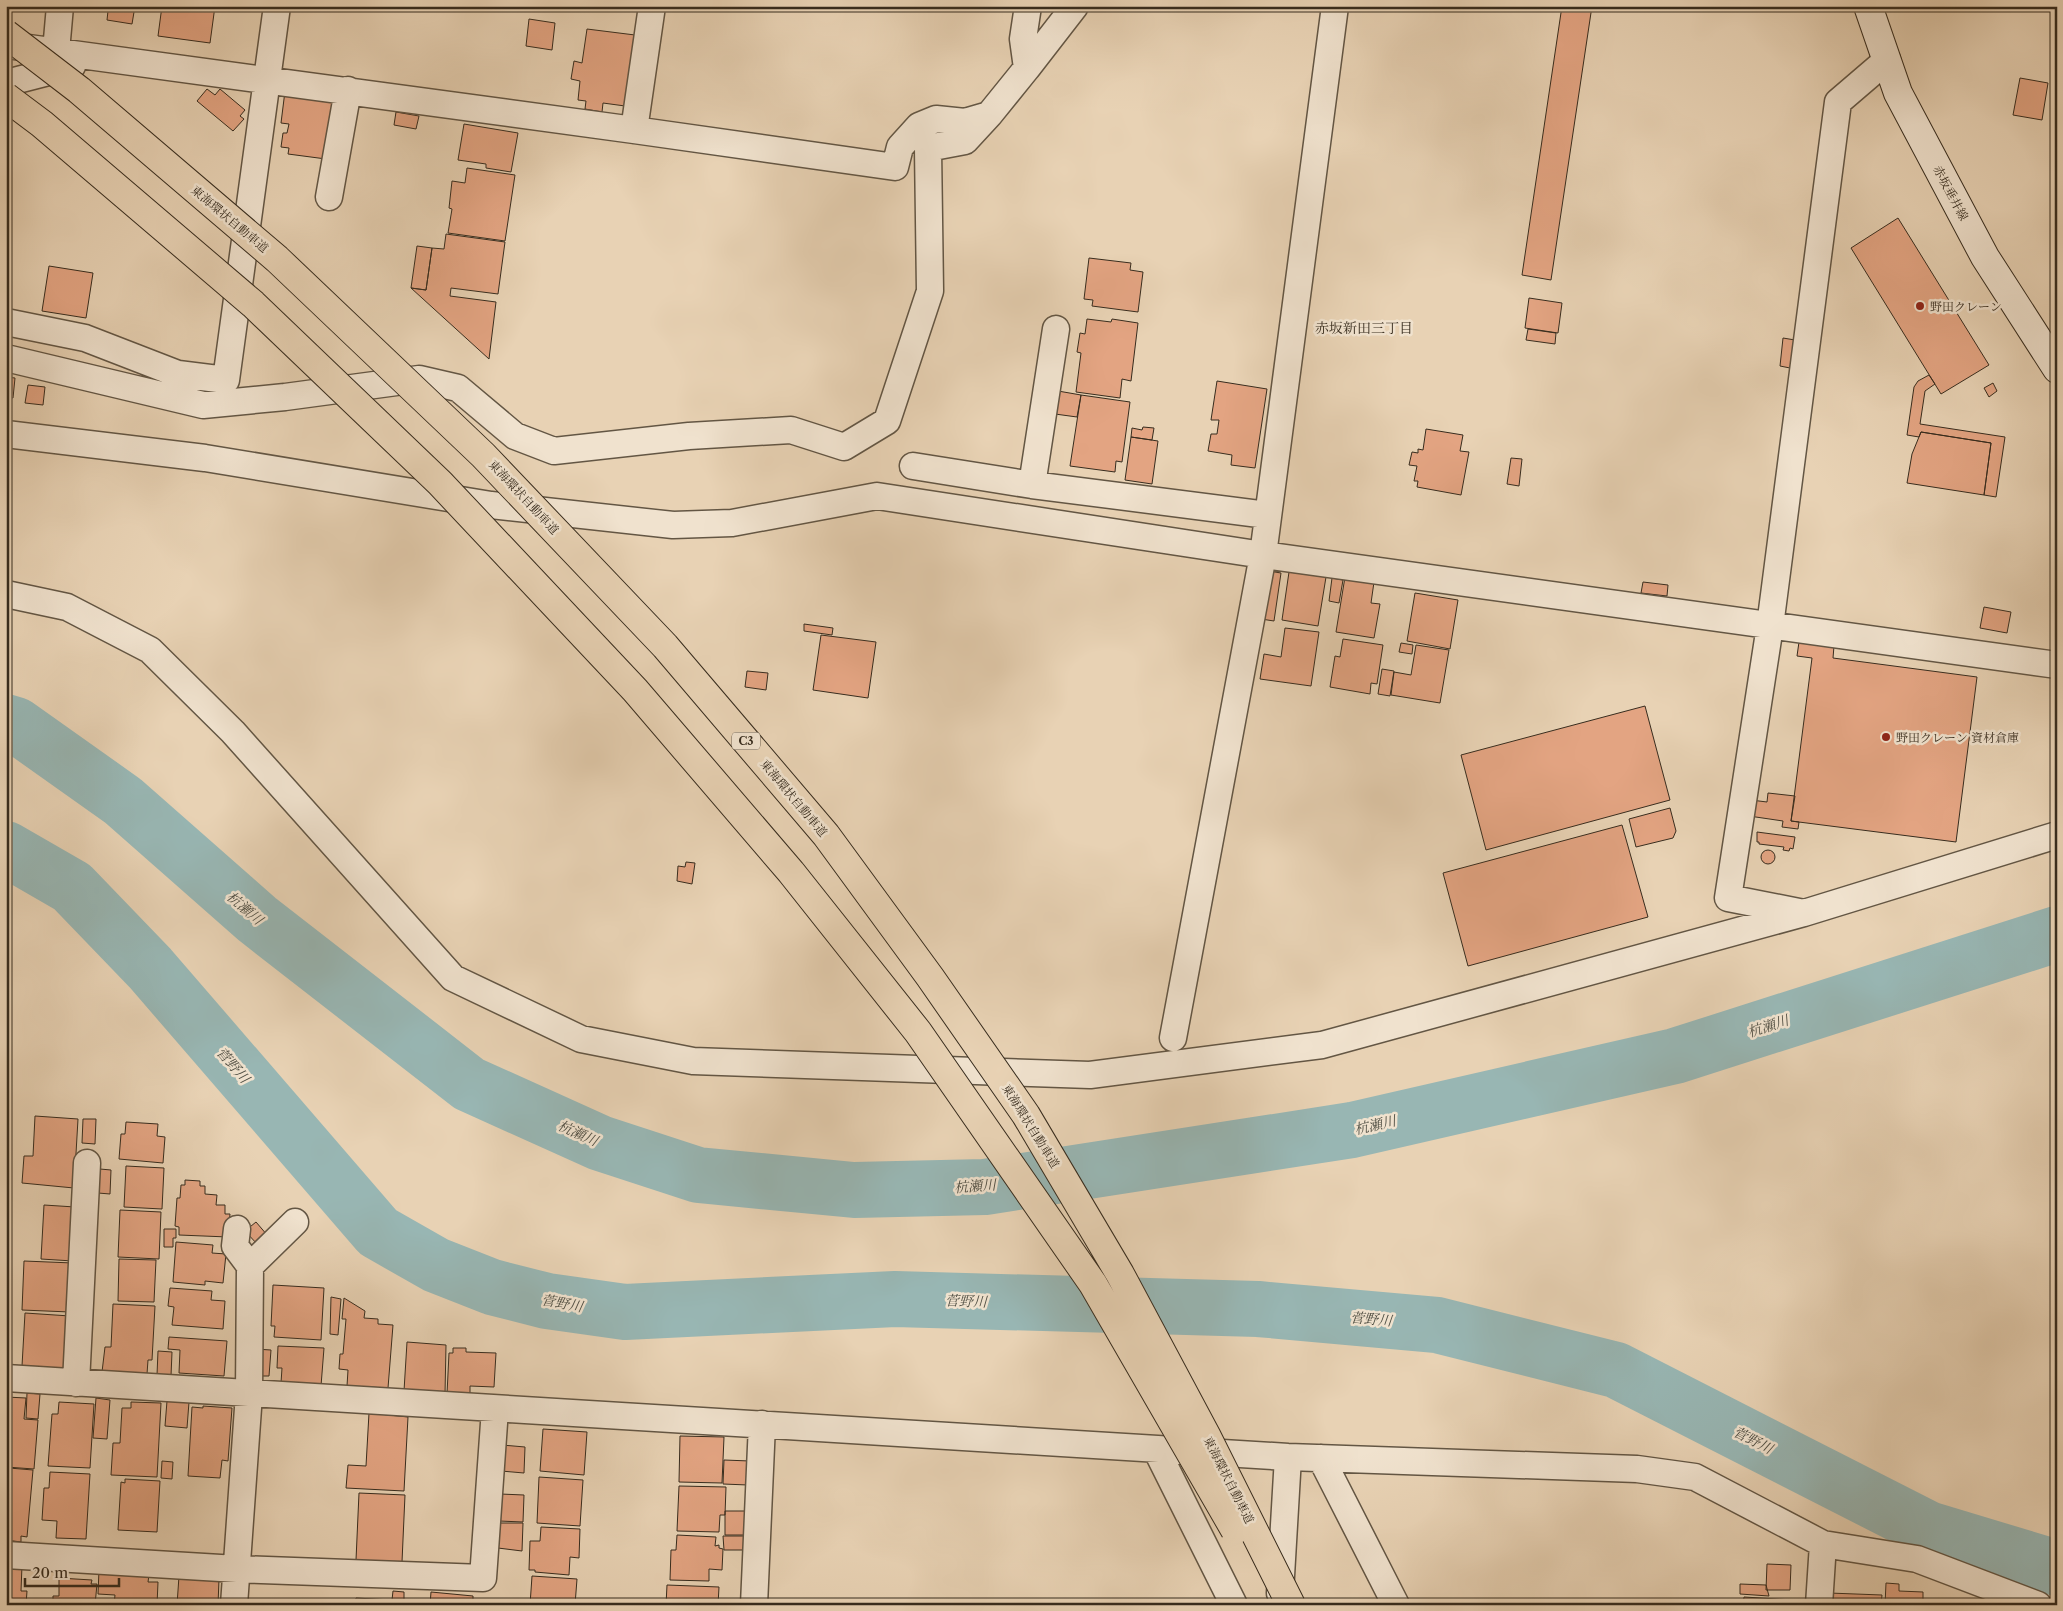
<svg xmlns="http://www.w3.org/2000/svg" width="2063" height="1611" viewBox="0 0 2063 1611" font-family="'Libre Caslon Text','Noto Serif JP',serif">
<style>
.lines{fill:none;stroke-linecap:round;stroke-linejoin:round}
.river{stroke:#98b6b3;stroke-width:56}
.building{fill:#e3a482;stroke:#372c1e}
.street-casing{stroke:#635644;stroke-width:29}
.secondary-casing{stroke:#372c1e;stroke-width:30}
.street{stroke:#f0e2ce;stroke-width:26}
.secondary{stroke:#f0e2ce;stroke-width:28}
.highway-bridge-casing{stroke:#372c1e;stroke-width:30;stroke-linecap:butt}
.highway-bridge{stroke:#e8d2b4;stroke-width:28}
.poi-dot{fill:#8f2418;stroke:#f0e2ce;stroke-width:2}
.labels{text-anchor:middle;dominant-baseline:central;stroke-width:5;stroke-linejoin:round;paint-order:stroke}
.shield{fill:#f0e2ce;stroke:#6e6353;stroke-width:1}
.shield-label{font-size:11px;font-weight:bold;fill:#372c1e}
.street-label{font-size:12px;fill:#372c1e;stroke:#f0e2ce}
.poi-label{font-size:12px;fill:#372c1e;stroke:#f0e2ce;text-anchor:start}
.neighbourhood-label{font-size:14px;fill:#372c1e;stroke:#f0e2ce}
.water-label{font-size:14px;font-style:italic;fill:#4f4e43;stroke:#f0e2ce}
</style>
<rect width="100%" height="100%" fill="#e8d2b4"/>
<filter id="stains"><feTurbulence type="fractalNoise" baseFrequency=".004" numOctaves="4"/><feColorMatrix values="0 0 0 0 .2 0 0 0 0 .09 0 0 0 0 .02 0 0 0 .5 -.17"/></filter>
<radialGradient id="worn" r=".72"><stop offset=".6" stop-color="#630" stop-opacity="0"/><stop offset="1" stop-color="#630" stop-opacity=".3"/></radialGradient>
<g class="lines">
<!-- river -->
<path class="river" d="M6,722l10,3 107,76 134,118 212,165 131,59 98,32 156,15 131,-3 367,-57 323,-74 382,-122
M6,849l66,38 78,81 228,264 58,33 56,22 55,14 78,11 270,-13 363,10 179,16 179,45 312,159 129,39"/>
</g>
<!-- building -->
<path class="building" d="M93,6h42l-3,18 -25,-4 1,-9 -16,-2z
M162,6h53l-5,37 -52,-7z
M1562,6h30l-41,274 -29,-5z
M529,19l26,4 -3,27 -26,-4z
M587,29l48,6 -10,71 -22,-3 -1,9 -17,-3 1,-8 -8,-1 2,-19 -9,-2 3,-18 8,2z
M2020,78l28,5 -6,37 -29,-5z
M207,89l8,6 5,-6 25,21 -5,6 4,3 -11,12 -36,-30z
M285,91l49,7 -8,61 -38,-5 1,-6 -8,-1 2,-14h4l2,-9 -8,-1z
M396,112l23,4 -3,13 -22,-4z
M464,124l54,9 -7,39 -25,-4v-4l-28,-4z
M467,168l48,7 -10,66 -57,-8 4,-24 -3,-1 3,-27 13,2z
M1898,218l91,147 -48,29 -90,-146z
M446,234l59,8 -7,52 -47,-6 -1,8 46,6 -7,57 -78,-71 15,2 6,-42 12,1z
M417,246l15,2 -6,42 -15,-2z
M1089,258l42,5 -1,7 13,2 -5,40 -46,-6 1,-6 -9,-1z
M49,266l44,7 -7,45 -44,-7z
M1529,298l33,5 -4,30 -33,-5z
M1087,319l24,3 1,-3 26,4 -7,58 -9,-2 -2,19 -44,-6 5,-39 -4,-1 3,-19 5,1z
M1528,329l28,4 -1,11 -29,-4z
M1783,338l12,2 -5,28 -10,-2z
M1929,375l6,9 -10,7 -5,33 85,13 -9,60 -12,-2 7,-52 -70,-11 -2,5 -12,-2 7,-48 4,-6z
M6,377l9,1 -2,20 -7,-1z
M1217,381l50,8 -12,79 -24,-3 1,-10 -24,-4 3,-17h6l2,-14h-8z
M1993,383l4,8 -8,6 -5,-9z
M28,385l17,2 -2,18 -18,-2z
M1058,391l23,4 -4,22 -22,-3z
M1081,395l49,7 -8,60 -6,-1 -1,11 -45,-6z
M1143,427l11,1 -2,12 -21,-3 1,-9 10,2z
M1426,429l37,6 -3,16 9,1 -8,43 -44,-8 1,-6h-4l3,-15 -8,-1 3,-13 6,1v-4l5,1z
M1921,432l70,11 -7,52 -77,-12 5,-29z
M1131,437l27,4 -6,43 -27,-4z
M1511,458l11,1 -3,27 -12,-2z
M1269,571l12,2 -7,48 -13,-2z
M1289,572l37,5 -8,49 -36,-6z
M1345,577l29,5 -3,21 9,1 -6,34 -38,-6z
M1332,578l11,2 -4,23 -10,-2z
M1643,582l25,3 -1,11 -26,-3z
M1415,593l43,7 -8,49 -43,-8z
M1984,607l27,5 -4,21 -27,-5z
M804,624l29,4 -1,7 -28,-4z
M1285,628l34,4 -8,54 -51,-7 4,-25 17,3z
M821,635l55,7 -8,56 -55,-8z
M1343,639l40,6 -6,39 -6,-1 -1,11 -40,-7 5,-31 5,1z
M1799,642l35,4 -1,12 144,19 -21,165 -165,-21 21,-163 -15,-2z
M1401,643l12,2 -1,9 -13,-2z
M1416,645l33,5 -9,53 -49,-8 3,-23 17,3z
M1382,669l12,2 -4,25 -12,-2z
M747,671l21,2 -2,17 -21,-3z
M1645,706l25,94 -184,50 -25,-95z
M1768,793l27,3 -4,25 8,1 -1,7 -16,-2 1,-6 -34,-5 2,-16 16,2z
M1670,808l6,23 -3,7 -37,9 -7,-28z
M1622,825l26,92 -180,49 -25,-93z
M1757,832l38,5 -2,12 -3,-1 -1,3 -6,-1 1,-3 -25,-3v-2h-2z
M1761 857a7 7 0 1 1 14 0a7 7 0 1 1-14 0Z
M686,862l9,1 -3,21 -15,-3 1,-15 7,1z
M35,1116l43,3 -4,69 -52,-5 2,-27h9z
M83,1119h13l-1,25 -13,-1z
M126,1122l32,2 -1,12 8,1 -2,26 -44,-4 2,-25h4z
M126,1166l38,2 -2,41 -38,-2z
M100,1169l11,1 -1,24 -12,-1z
M185,1180l15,1v5h5v8l12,1 -1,10h9v9h5l-2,23 -49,-2v-8l-4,-1 2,-28h3l1,-13h4z
M44,1205l31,2 -2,54 -32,-2z
M120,1210l41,2 -2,47 -41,-2z
M256,1222l12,14 -10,9 -13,-14z
M164,1229h12v9h-3v9h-9z
M176,1242l37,3 -1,8 14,1 -3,29 -18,-2v4l-32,-3z
M119,1259l37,1 -2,42 -36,-1z
M24,1261l49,2 -3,49 -48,-2z
M273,1285l51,3 -3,52 -47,-3 1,-11h-4z
M170,1288l42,3 -1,9 14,1 -2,28 -51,-4 2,-18 -6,-1z
M331,1297l10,2 -3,36 -8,-1z
M344,1298l21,13 -1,7 14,1v5l15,1 -5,63 -41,-2 1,-16 -9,-1 1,-15h3l3,-35h-4z
M113,1304l42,2 -3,54h-4l-1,14 -45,-2 3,-25h6z
M25,1313l45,3 -3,53 -45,-3z
M169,1337l58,4 -3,35 -45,-3 1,-23 -12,-1z
M407,1342l39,3 -1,49 -41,-3z
M278,1346l46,2 -3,38 -40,-3 1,-15h-5z
M453,1348h13v4l30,1 -2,34 -24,-1v9l-23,-1 2,-41h4z
M255,1349l16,1 -2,26h-16z
M158,1351l14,1 -1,24 -14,-1z
M27,1393l13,1 -2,25 -12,-1z
M6,1397l20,1 -2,21 14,1 -4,49 -28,-2z
M96,1398l14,2 -3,39 -14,-1z
M167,1401l22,1 -2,26 -22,-2z
M59,1402l35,2 -4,64 -42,-2 4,-52h6z
M131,1402l30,1 -4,74 -46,-2 2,-32h7l2,-35h9z
M203,1406l29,2 -4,53 -6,-1 -2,18 -32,-2 4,-69 11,1z
M369,1413l39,4 -4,74 -58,-3 2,-23 18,1z
M543,1429l44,3 -3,43 -44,-4z
M680,1436l44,1 -2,46 -43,-1z
M502,1445l23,2 -1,26 -23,-2z
M724,1460l26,1 -2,24 -25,-1z
M162,1461l11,1 -1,17 -11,-1z
M9,1468l24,2 -6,67 -6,-1v6l-15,-2v-51z
M50,1472l40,2 -4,65 -30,-1 1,-17 -15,-1 2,-32h5z
M539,1477l44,3 -3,46 -43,-3z
M125,1479l35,2 -3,51 -39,-2 3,-48 4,1z
M679,1486l47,1 -1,28h-5l-1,17 -42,-1z
M359,1493l46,2 -3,67 -46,-2z
M500,1494l24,1 -1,27 -24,-1z
M725,1511h21v24h-21z
M499,1523h24l-1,28 -24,-3z
M541,1527l39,2 -1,29 -9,-1 -1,18 -34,-3v-2h-6l1,-29h10z
M677,1535l39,2 -1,9 4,-1v3l4,1 -1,21 -13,-1v12l-39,-1 1,-30h5z
M723,1536h23l-1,14h-21z
M6,1564l16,1 -1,26h6l-1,14h-20z
M1767,1564l24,1 -1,25h-24z
M99,1570l50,5 -1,7h10l-1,23h-43l1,-10 -17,-1z
M179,1576l40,3 -1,26h-41z
M532,1576l45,3 -2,26h-45z
M59,1578l33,2 -1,4h6l-2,21h-42v-9h6z
M1886,1583l13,1v7l24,1v13h-38z
M1740,1584l26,1 3,11 -29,-2z
M667,1585l52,2 -1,18h-52z
M393,1591l11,1v13h-49l1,-7 36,2z
M431,1592l42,4v9h-43z
M1829,1593l53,2 -1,10h-52z
M1744,1597l49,3v5h-50z"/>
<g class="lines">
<!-- street casing -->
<g class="street-casing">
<path id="street" d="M14,46l620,84 261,37 5,-20 19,-21 17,-7 29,3 24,-7 38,-47 -4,-29 5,-33
M56,51l4,-45
M1887,60l-49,42 -68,524 -42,272 76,15 253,-78
M1027,68l48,-62
M6,83l66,-17
M634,130l18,-124
M329,197l19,-107
M6,322l79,16 93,36 48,6 51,-374
M6,358l197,47 82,-8 134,-18 39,9 57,48 39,15 135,-15 102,-6 53,17 43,-26 43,-130 -2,-143 37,-7 24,-26
M6,434l199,24 286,47 182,20 59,-2 145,-27 386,59 794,110
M913,466l119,19 235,30
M1032,485l24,-156
M6,594l61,13 83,43 83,82 220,246 128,61 112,22 397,14 232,-30 482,-132
M1173,1038l90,-483 72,-549
M237,1229l-2,17 15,20
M6,1378l1282,79 349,12 58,8 128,67 94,15 121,46
M76,1383l11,-220
M1156,1449l78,156
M1321,1458l75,147
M6,1555l231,14 246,9 12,-169
M1280,1593l8,-136
M234,1605l15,-211 1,-128 45,-44
M754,1605l8,-181
M1819,1605l4,-61"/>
</g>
<!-- secondary casing -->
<g class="secondary-casing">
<path id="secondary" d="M1868,6l30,87 87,164 72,112"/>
</g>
<!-- street -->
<use href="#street" class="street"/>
<!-- secondary -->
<use href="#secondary" class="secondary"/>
<!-- highway-bridge casing -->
<g class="highway-bridge-casing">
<path id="highway-bridge" d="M6,34l73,56 198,169 206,196 182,191 161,189 104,142 96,138 94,159 86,161 85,170
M6,97l36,27 211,180 187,179 195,207 156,182 127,160 175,252 142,246"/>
</g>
<!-- highway-bridge -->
<use href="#highway-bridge" class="highway-bridge"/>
</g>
<!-- markers -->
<g class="poi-dot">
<circle cx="1920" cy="306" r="5"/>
<circle cx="1886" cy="737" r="5"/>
</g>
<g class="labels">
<!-- shield labels -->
<rect class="shield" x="732" y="732.5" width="28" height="17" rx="4"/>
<g class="shield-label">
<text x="746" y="741">C3</text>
</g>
<!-- street labels -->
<g class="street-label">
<text transform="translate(1951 193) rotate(62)">赤坂垂井線</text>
<text transform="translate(230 219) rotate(40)">東海環状自動車道</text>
<text transform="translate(524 497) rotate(47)">東海環状自動車道</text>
<text transform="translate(794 798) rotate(50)">東海環状自動車道</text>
<text transform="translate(1031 1126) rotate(58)">東海環状自動車道</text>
<text transform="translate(1229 1480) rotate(63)">東海環状自動車道</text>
</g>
<!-- poi labels -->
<g class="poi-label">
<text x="1930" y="306">野田クレーン</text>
<text x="1896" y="737">野田クレーン 資材倉庫</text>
</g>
<!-- neighbourhood labels -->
<g class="neighbourhood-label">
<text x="1364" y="328">赤坂新田三丁目</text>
</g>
<!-- water labels -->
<g class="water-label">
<text transform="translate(245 908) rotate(41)">杭瀬川</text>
<text transform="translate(1768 1026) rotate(-18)">杭瀬川</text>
<text transform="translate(233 1065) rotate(49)">菅野川</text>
<text transform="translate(1375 1125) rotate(-13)">杭瀬川</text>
<text transform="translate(578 1133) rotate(24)">杭瀬川</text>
<text transform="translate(975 1186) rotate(-4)">杭瀬川</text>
<text transform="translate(966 1301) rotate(2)">菅野川</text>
<text transform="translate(562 1303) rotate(10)">菅野川</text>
<text transform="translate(1371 1319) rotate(5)">菅野川</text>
<text transform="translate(1753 1440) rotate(27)">菅野川</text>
</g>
</g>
<!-- margin -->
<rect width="2063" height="1611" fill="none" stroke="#e8d2b4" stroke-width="25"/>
<rect x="8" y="8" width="2048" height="1596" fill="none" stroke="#372c1e" stroke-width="2.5"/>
<rect x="12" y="12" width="2038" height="1586" fill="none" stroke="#372c1e"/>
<!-- scale -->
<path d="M25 1578v8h94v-8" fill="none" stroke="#372c1e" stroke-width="2.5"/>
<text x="32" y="1578" font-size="15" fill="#372c1e" stroke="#f0e2ce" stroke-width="4" paint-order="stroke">20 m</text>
<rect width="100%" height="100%" filter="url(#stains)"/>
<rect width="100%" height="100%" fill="url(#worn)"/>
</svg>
